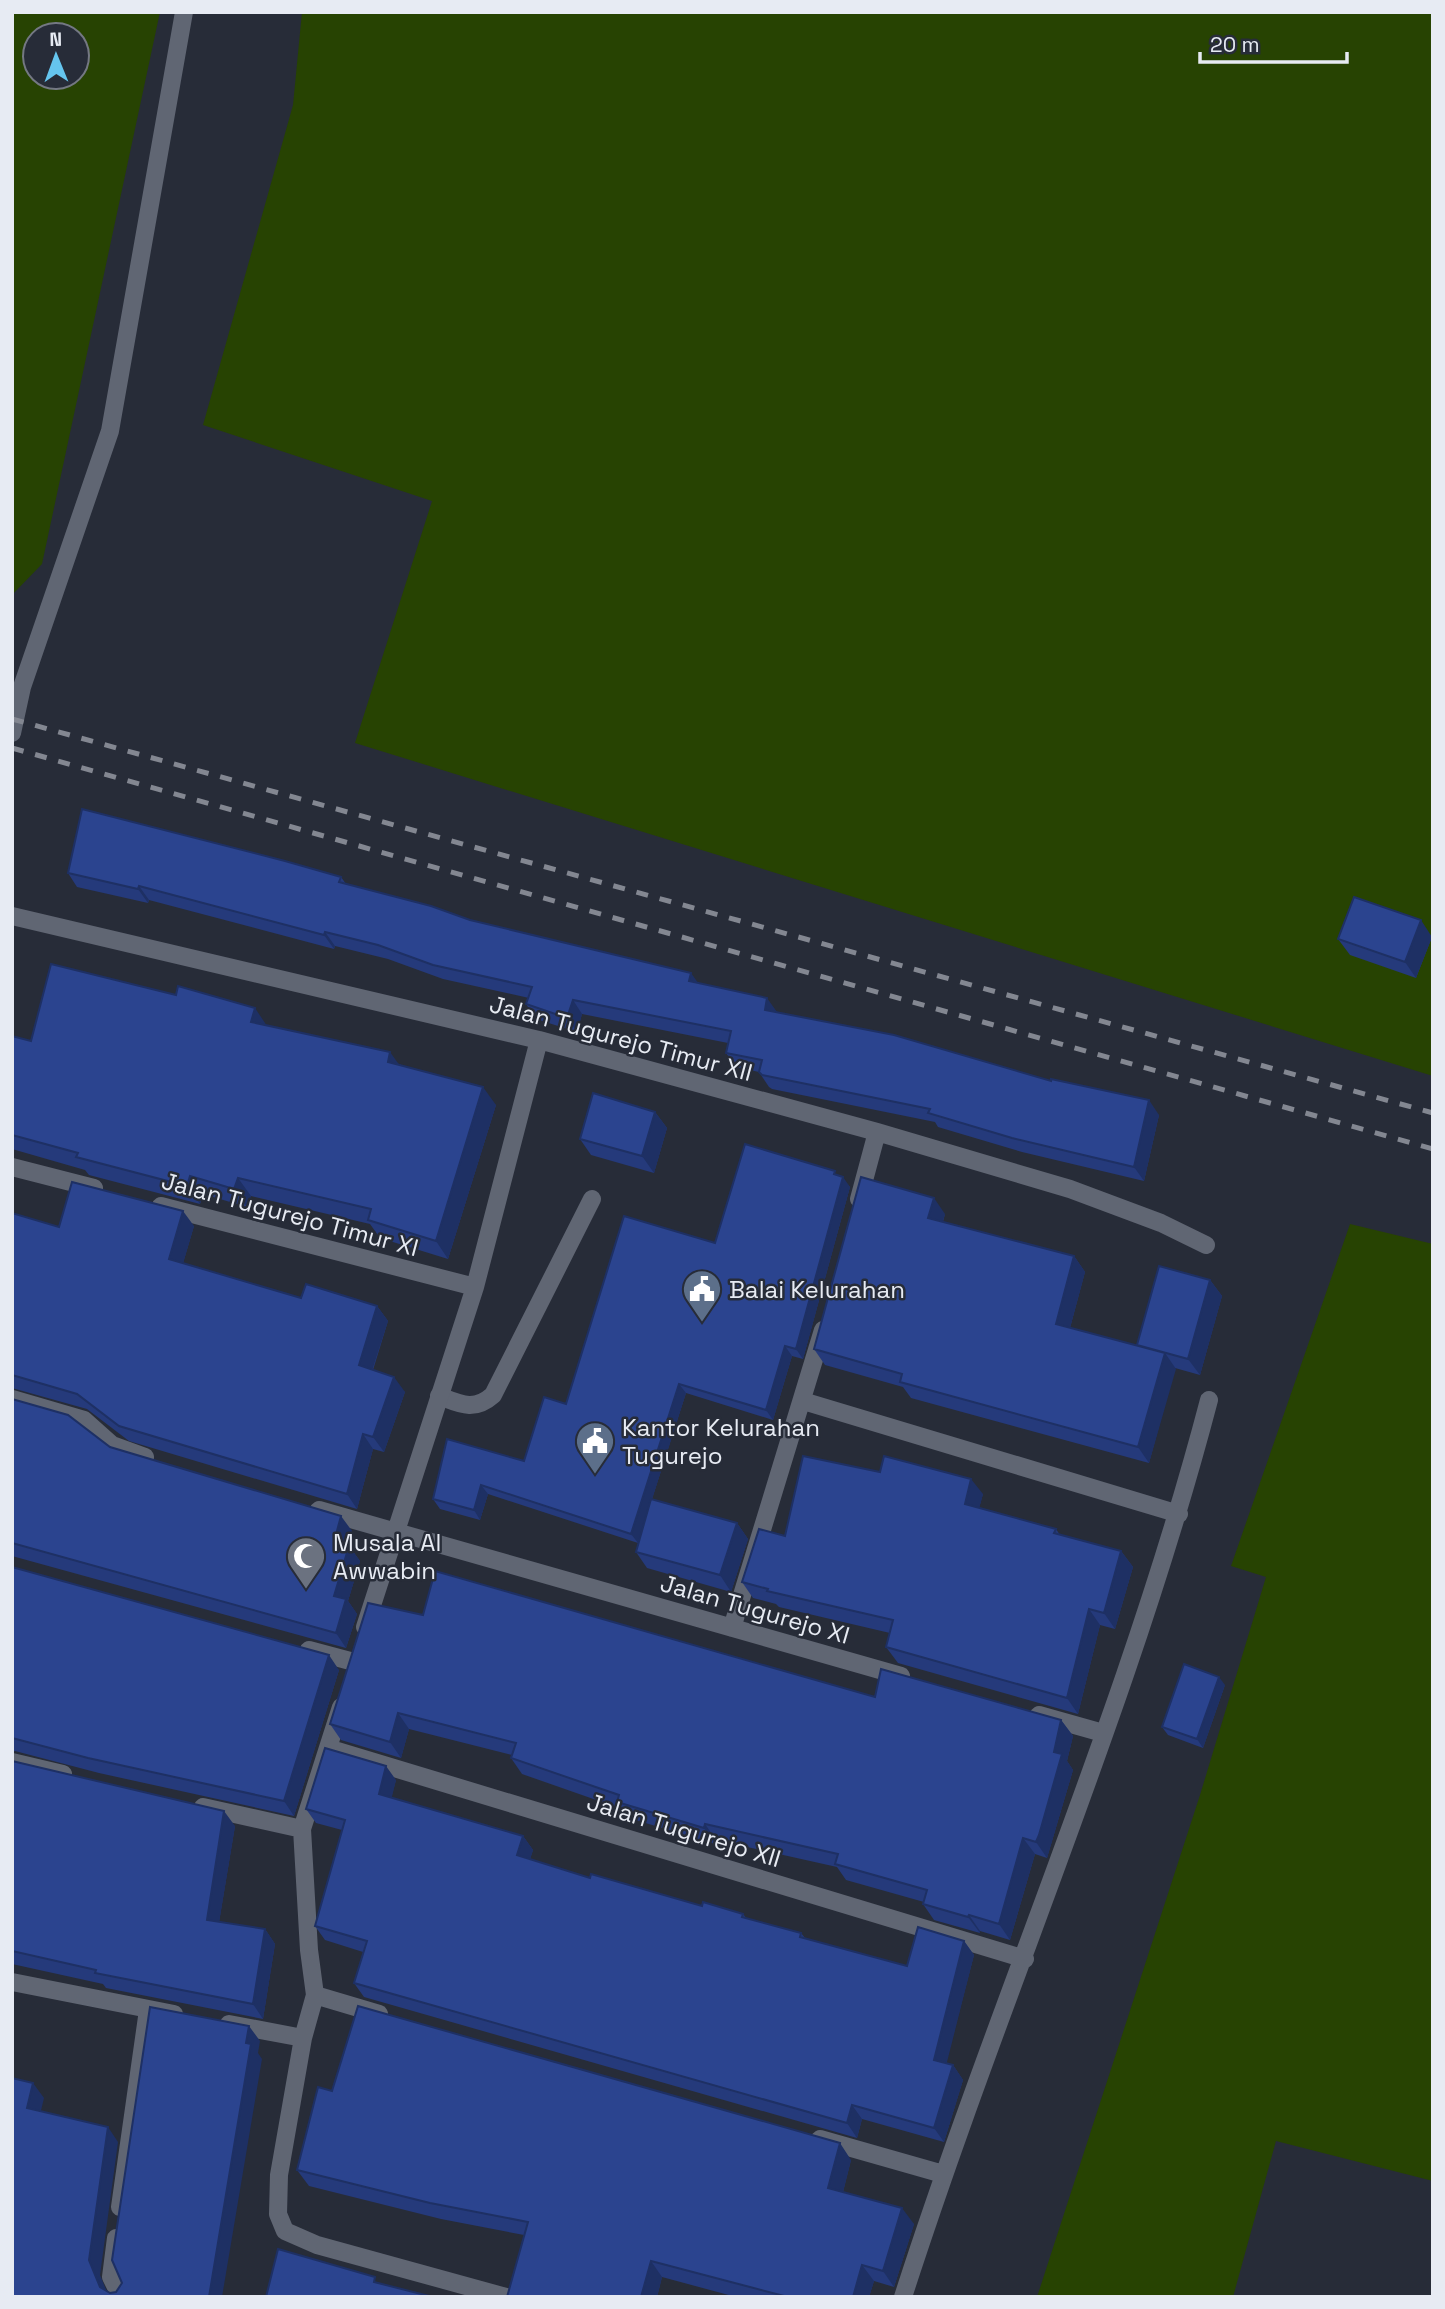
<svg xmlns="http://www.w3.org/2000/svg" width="1445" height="2309" viewBox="0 0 1445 2309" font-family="'Space Grotesk',sans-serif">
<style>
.green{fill:#274302;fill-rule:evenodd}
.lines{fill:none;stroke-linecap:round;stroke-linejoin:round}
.service{stroke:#606673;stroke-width:18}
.minor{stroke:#606673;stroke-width:18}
.rail{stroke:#838791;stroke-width:5;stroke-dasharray:12 12;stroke-linecap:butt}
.wall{fill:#253a7b}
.shaded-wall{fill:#1e3064}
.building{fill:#2b448f;stroke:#1e3064;stroke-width:2}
.labels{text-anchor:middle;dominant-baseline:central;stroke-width:5;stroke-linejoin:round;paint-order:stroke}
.street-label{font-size:24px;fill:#e7ebf3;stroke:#272c38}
.poi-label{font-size:24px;fill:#e7ebf3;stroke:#272c38;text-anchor:start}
</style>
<rect width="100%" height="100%" fill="#272c38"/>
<!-- green -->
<path class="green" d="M12,12h148l-118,552 -30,31zM35,35h42v42h-42z
M302,12h1131v1064l-1078,-333 77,-242 -229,-76 90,-320z
M1350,1224l83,20v937l-157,-40 -43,156h-196l163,-502 66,-218 -35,-11z"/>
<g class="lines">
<!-- service -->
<path class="service" d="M439,1396c21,8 35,16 54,-1l99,-196"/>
<!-- minor -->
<path class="minor" d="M12,733l10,-46 88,-256 74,-419
M12,916l527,124 338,92 193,57 91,34 45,22
M12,1167l82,21
M859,1199l18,-67
M161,1206l314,81
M12,1399l72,21 28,25 33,12
M803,1401l376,113
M319,1510l582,166
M365,1627l110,-340 64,-247
M732,1628l91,-298
M309,1650l45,12
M341,1707l-39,122 7,121 6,45 -12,43 -24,137 -1,39 7,17 32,14 189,52
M1039,1715l64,18
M328,1748l697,211
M12,1762l51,12
M203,1807l99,22
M12,1982l162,32
M315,1995l64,19
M229,2024l74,14
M820,2139l123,35
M120,2207l28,-197
M116,2238l-5,39 10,20
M903,2297c97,-301 226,-591 306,-897"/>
<!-- rail -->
<path class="rail" d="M12,719l1421,394
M12,748l1421,401"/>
</g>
<!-- wall -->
<path class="wall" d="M68,873l273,4 5,7 124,36 227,63 80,29 382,103 -15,66 -122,-29 -84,-25 -3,-5 -163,-33 -3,-2 -10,-15 -23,-5 -10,-14 2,-10 -146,-29 -5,18 -41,-13 -10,-15 3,-6 -86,-19 -55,-20 -53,-13 -1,3 -185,-49 -1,3 -71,-16z
M1432,937l-16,41 -66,-23 -12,-16z
M267,1026l132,38 97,41 -48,154 -68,-21 -10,-14 -119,-28 -4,11 -44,-13 -3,10 -111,-29 -4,-5 -73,-21v-113l19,5z
M655,1112l12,16 -13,45 -63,-18 -11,-16z
M838,1175l12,12 -47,172 -11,-3 -19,64 -87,-27 -34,106 85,24 11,16 -17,53 -84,-24 -11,-16 2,-9 -150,-49 -8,26 -40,-11 -7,-10 91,-38 42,-57 149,-161z
M12,1213l47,14 135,-1 -11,37 118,35 76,8 11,15 -15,49 32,22 -21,60 -11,-3 -16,60 -228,-68 -42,-32 -75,-21z
M945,1214l-2,8 131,34 11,16 -15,56 68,18 72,-66 12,16 -22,79 -25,-7 -26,95 -238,-65 -8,-11 -78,-22 -11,-16z
M12,1399l98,48 242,84 -4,14 1,1 11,15 -12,40 9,13 -11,34 -334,-92z
M983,1494l-4,14 77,21 4,6 61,16 12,16 -18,62 -15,-4 -22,89 -180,-51 -12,-16 4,-14 -111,-26 -3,-3 -23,-6 -11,-16 43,-46z
M12,1567l327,103 -45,146 -195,-43 -84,-22 -3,1z
M423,1615l452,82 186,23 12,16 -6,25 6,9 -26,88 -12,-4 -25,86 -30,-9v2l-46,-13 -11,-16 1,-2 -78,-22 -9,-13 -121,-27 -1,4 -86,-26 -7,-9 -100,-35 -11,-16 1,-3 -103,-26 -8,29 -60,-18 -11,-16z
M1225,1685l-22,63 -35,-13 -6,-8z
M12,1761l223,65 -16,96 46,7 10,15 -12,75 -157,-31 -3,-4 -91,-20z
M396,1780l-5,18 132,38 10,14 -3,9 60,19 112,28 41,8 4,5 54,14 4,5 102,28 57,-25 10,14 -28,108 7,2 10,15 -19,62 -82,-23 -5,19 -493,-141 -10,-14 9,-31 -38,-12 -10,-14 27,-96 -26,-7 -10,-14z
M332,2091l519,69 -8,32 71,32 -20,63 -20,-6 -5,16h-133l-74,-20 -5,20h-150l17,-62 -83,-16 -132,-33 -12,-16z"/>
<!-- shaded-wall -->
<path class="shaded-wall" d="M139,886l10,14 -1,3 -10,-14z
M1421,920l11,17 -16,41 -11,-16z
M325,932l10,14 -1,3 -10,-14z
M691,973l10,14 -12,-6z
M767,998l10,14 -12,-2z
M573,1000l9,14 -5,18 -10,-14z
M255,1008l12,18 -16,-4z
M390,1052l13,18 -15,-8z
M483,1087l13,18 -48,154 -12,-18z
M1149,1100l10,15 -15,66 -10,-14z
M655,1112l12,16 -13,45 -12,-17z
M190,1176l13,18 -3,10 -13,-18z
M843,1177l7,10 -47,172 -7,-10z
M238,1178l13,18 -4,11 -13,-18z
M934,1198l11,16 -6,20 -11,-16z
M183,1211l11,15 -14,48 -11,-15z
M1074,1256l11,16 -18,67 -11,-15z
M1210,1280l12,16 -22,79 -12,-16z
M377,1306l11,15 -19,59 -10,-15z
M785,1346l7,10 -19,64 -7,-10z
M1165,1353l11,16 -27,94 -11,-16z
M394,1377l11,15 -21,60 -11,-15z
M679,1384l7,9 -48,150 -7,-9z
M363,1434l10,15 -16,60 -10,-15z
M971,1479l12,15 -7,26 -11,-16z
M481,1485l7,9 -8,26 -6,-10z
M341,1516l11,15 -7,26 -11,-15z
M737,1523l11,16 -17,53 -11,-17z
M349,1546l11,15 -12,40 9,13 -11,34 -10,-15 -2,-37z
M1121,1551l12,16 -18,62 -11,-16z
M1089,1609l11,16 -22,89 -11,-16z
M329,1655l10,15 -45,146 -10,-15z
M1219,1677l6,8 -22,63 -6,-9z
M398,1713l11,16 -8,29 -11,-16z
M1061,1720l12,16 -6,25 6,9 -26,88 -11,-16 18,-90z
M386,1766l10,14 -7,29 -10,-15z
M224,1811l11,15 -18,109 -10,-15z
M705,1824l11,16 -1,4 -11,-16z
M523,1836l10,14 -6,19 -10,-14z
M1023,1838l12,16 -25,86 -11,-16z
M969,1915l11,16v2l-12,-16z
M265,1929l10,15 -12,75 -10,-15z
M964,1941l10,14 -30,119 -10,-14z
M249,2026l11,15 -2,12 4,6 -40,238h-13z
M953,2065l10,15 -19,62 -10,-14z
M33,2083l11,15 -6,25 -11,-15z
M852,2105l10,14 -5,19 -10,-15z
M108,2127l10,15 -18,133 9,22 -9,-10 -11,-27z
M840,2143l11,17 -11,44 -12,-16z
M902,2208l12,16 -20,63 -11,-16z
M651,2261l11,16 -5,20h-16z
M862,2265l12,16 -5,16h-16z"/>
<!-- building -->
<path class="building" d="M82,809l203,52 56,16 -2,5 92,24 39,14 221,53 -2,8 78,17 -2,12 129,25 157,46v-2l98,21 -15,67 -122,-29 -84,-25 2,-4 -168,-34 -3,-3 3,-12 -36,-7 5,-22 -158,-31 -6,18 -41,-14 6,-17 -99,-22 -55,-20 -53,-13 -1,3 -185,-49 -1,3 -70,-16z
M1354,897l67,23 -16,42 -67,-23z
M51,964l125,31 2,-9 77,22 -4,14 139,30 -2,10 95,25 -47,154 -68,-21 3,-11 -133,-31 -4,11 -44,-13 -3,10 -111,-29 2,-4 -66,-18v-99l19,5z
M593,1093l62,19 -13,44 -62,-17z
M745,1144l90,27 -1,3 9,3 -47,172 -11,-3 -19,64 -87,-26 -48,150 -150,-49 -7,25 -41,-11 14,-60 77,22 20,-64 22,7 58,-188 91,27z
M861,1177l73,21 -6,20 146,38 -18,68 109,29 -27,94 -238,-65 2,-8 -88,-25z
M72,1182l111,29 -14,48 132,39 5,-14 71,22 -18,59 35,12 -21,60 -10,-3 -16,60 -228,-68 -42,-32 -65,-19v-162l47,14z
M1159,1266l51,14 -22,79 -51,-14z
M12,1399l56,16 42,32 231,69 -7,26 15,4 -15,50 12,3 -10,34 -324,-90z
M803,1456l77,16 4,-16 87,23 -6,25 91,25 -2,4 67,18 -17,62 -15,-4 -22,89 -181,-51 7,-27 -126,-29 1,-2 -26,-7 17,-53 26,7z
M651,1499l86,24 -17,52 -84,-23z
M12,1567l317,88 -45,146 -196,-43 -76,-20z
M435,1571l440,126 6,-28 180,51 -7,32 8,2 -23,81 -3,7 -13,-4 -24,86 -30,-9 -1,2 -45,-13 4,-14 -92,-26 3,-10 -133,-30 -1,4 -87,-26 2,-7 -108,-37 5,-15 -118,-30 -8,29 -60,-18 38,-121 55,12z
M1184,1664l35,13 -22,62 -35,-12z
M325,1748l61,18 -7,28 144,42 -6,19 73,23 1,-4 111,32 1,-4 40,12 -1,3 59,16 -1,4 107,29 11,-39 46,14 -30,119 19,5 -19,63 -82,-23 -5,18 -493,-140 13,-42 -52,-15 30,-106 -39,-11z
M12,1761l212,50 -17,109 58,9 -12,75 -158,-31 1,-3 -84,-19z
M358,2006l482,137 -12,45 74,20 -19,63 -21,-6 -9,32h-65l-137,-36 -10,36h-134l21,-75 -98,-19 -133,-33 21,-83 14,4z
M150,2007l99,19 -3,17 5,1 -42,253h-197v-219l21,5 -6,25 81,19 -19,133 11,27 10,6 6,-1 6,-9 -10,-23z
M278,2249l97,28 -1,5 59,15h-167z"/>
<!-- icons -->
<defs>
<g id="civic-pin" transform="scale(2.0125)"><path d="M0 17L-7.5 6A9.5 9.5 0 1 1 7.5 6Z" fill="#5c6f8a" stroke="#272c38"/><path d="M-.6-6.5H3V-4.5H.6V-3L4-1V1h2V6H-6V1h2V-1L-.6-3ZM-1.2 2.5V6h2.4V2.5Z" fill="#fff"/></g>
<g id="mosque-pin" transform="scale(2.0125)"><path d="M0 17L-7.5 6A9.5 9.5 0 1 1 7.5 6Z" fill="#6b7280" stroke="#272c38"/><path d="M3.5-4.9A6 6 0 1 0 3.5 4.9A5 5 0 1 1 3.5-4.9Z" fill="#fff"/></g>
</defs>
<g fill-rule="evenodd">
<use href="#civic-pin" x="702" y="1289"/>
<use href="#civic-pin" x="595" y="1441"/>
<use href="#mosque-pin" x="306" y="1556"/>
</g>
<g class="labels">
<!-- street labels -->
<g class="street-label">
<text transform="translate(621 1038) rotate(15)">Jalan Tugurejo Timur XII</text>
<text transform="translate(290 1214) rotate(15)">Jalan Tugurejo Timur XI</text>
<text transform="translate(755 1609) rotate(16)">Jalan Tugurejo XI</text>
<text transform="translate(684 1830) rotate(17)">Jalan Tugurejo XII</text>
</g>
<!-- poi labels -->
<g class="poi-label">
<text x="729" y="1289">Balai Kelurahan</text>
<text x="622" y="1427">Kantor Kelurahan<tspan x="622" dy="28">Tugurejo</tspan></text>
<text x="333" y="1542">Musala Al<tspan x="333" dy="28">Awwabin</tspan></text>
</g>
</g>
<!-- border -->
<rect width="1445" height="2309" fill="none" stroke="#e7ebf3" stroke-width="28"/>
<!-- north arrow -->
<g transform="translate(56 56) rotate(359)"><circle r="33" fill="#272c38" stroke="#747883" stroke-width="2"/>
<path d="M0-5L12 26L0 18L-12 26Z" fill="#65c5ee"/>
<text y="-10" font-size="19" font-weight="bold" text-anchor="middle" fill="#e7ebf3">N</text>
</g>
<!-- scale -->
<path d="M1200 52v10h147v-10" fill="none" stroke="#e7ebf3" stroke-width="3.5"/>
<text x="1210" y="52" font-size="21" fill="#e7ebf3" stroke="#272c38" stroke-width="5" paint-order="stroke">20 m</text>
</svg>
